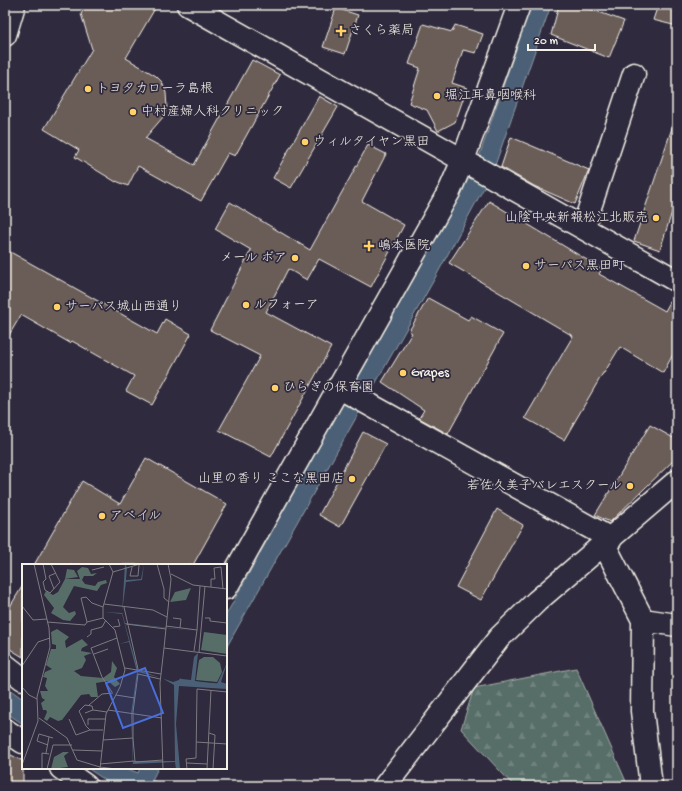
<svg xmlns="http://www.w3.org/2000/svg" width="682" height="791" viewBox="0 0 682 791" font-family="'Gochi Hand','Klee One',sans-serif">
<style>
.forest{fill:url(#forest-firs);stroke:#a6afa8}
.water{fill:#4b6076;stroke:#8f9aa4}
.building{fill:#6a5d59;stroke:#f4f1e8}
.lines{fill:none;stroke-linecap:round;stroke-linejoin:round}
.minor-casing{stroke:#f4f1e8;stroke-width:25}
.minor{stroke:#2f2a3d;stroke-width:22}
.poi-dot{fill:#ffd166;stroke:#2f2a3d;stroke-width:1.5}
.labels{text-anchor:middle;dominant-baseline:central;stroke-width:3.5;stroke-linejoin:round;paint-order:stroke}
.poi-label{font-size:13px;fill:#f4f1e8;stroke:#2f2a3d;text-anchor:start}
.inset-river{fill:none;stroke:#4b6076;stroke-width:2}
.inset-road{fill:none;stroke:#7e7a81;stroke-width:1}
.view{fill:#486fdb;fill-opacity:0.15;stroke:#486fdb;stroke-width:2}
.inset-edge{fill:none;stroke:#f4f1e8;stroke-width:2}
</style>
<defs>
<pattern id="forest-firs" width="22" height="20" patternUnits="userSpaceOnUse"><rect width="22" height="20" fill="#576d67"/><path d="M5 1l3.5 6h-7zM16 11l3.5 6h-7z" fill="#70827d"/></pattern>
</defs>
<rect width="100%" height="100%" fill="#2f2a3d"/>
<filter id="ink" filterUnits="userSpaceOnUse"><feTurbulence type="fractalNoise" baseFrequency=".025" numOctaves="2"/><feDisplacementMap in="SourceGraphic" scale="8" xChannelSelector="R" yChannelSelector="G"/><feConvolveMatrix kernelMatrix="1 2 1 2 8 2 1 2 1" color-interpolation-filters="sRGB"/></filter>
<g filter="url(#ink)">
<!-- forest -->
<path class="forest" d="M576,668l52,118h-114l-53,-57 13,-41z"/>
<!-- water -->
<path class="water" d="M531,5h20l-58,166 -58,107 -209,370v-33l254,-461z
M5,686l18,13v25l-18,-12z
M87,768h39l12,5 2,-5h18l-6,12 5,3v3h-43z"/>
<!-- building -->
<path class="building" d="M86,5h71l-31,53 30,18 6,6 4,11 1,15 -3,8 -19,22 49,27 58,-105 28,15 -45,81 -7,-3 -27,48 -63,-35 -10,20 -12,-5v1l-41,-25 4,-7 -35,-21 48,-80 -11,-35z
M559,5h20l45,16 -15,37 -58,-23z
M658,5h19v21l-24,-6z
M336,8l22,7 -13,39 -22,-7z
M423,24l29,8 3,-7 28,9 -7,19 -13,-3 -11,33 15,5 -12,34 -17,9 -11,-21 -18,-7 11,-35 -11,-4z
M319,96l19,11 -47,81 -18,-10z
M674,122l3,1v73l-17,54 -26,-9z
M511,137l78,33 -14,34 -41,-18 -33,-19z
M368,145l18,9 -24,47 42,24 -33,62 -52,-28 -12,21 -19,-11 -22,43 65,35 -60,110 -52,-27 41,-74 -50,-26 41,-80 -36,-21 15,-27 80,48z
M489,201l113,68 -3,5 66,37 10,-18h2v54l-14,26 -43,-26 -16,26h-1l-39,67 -39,-22 48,-82 -124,-73z
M5,249l152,85 8,-15 26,15 -39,71 -26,-14 8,-15 -62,-35 -2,2 -49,-28 -16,27z
M428,298l40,22 3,-4 32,18 -55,100 -29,-16 5,-8 -42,-28 30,-49 -3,-2z
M650,425l27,15v17l-67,65 -15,-7z
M363,432l23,12 -46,83 -21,-12z
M146,458l81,46 -34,61h-159l48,-84 38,23z
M497,509l26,16 -42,75 -25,-13z
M23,585v72l-18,-11v-31z
M5,752l18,9v25h-18z"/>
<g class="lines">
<!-- minor casing -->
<g class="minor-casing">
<path id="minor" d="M188,5l489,276
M5,35l9,-30
M583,228l51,-154
M338,387l273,152
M604,544l39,76 34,5
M226,588l224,-398 13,-30 56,-155
M643,620l-1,91 9,75
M5,665l18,14
M5,730l18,12
M61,768l25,18
M385,786l114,-148 38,-37 140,-120"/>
</g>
<!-- minor -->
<use href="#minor" class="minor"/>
</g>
</g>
<!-- markers -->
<g class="poi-dot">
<path d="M339 25h4v4h4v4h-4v4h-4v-4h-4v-4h4z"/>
<circle cx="88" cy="89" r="4"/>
<circle cx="437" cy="96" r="4"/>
<circle cx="133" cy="112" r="4"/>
<circle cx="305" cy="142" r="4"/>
<circle cx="656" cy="218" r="4"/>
<path d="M367 240h4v4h4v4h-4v4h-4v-4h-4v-4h4z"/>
<circle cx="295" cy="258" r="4"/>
<circle cx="526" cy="266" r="4"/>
<circle cx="246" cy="305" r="4"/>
<circle cx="57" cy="307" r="4"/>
<circle cx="403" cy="373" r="4"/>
<circle cx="275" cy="388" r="4"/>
<circle cx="352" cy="479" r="4"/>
<circle cx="630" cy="486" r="4"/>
<circle cx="102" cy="516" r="4"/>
</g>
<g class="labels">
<!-- poi labels -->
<g class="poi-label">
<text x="349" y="31">さくら薬局</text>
<text x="96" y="89">トヨタカローラ島根</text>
<text x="445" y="96">堀江耳鼻咽喉科</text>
<text x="141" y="112">中村産婦人科クリニック</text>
<text x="313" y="142">ウィルタイヤン黒田</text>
<text x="648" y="218" text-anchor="end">山陰中央新報松江北販売</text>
<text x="378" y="246">嶋本医院</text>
<text x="287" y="258" text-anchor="end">メール ボア</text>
<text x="534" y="266">サーパス黒田町</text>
<text x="254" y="305">ルフォーア</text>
<text x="65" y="307">サーパス城山西通り</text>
<text x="411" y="373">Grapes</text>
<text x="283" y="388">ひらぎの保育園</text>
<text x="344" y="479" text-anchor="end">山里の香り ここな黒田店</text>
<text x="622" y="486" text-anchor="end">若佐久美子バレエスクール</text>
<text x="110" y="516">アベイル</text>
</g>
</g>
<!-- overview -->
<g transform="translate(22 564)">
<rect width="205" height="205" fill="#2f2a3d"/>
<path d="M182,68l23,3v19l-26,-4zM182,93h9l7,6 2,9 -5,10 -21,-2 3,-20z" fill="#576d67"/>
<path d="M60,3l6,1 3,6 6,-1 -4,3h-9l-2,4 3,4 10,2 3,-4 8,-2 1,3 -6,2 -4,6 -23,-5 -11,21 6,6 6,-2 1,3 -6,7 -7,-1 -12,-7 3,-5 -10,-13 2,-4 7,4 5,-3 7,-13h15l-3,-8zM169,24l-5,12 -16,2 5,-10zM35,65l12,8 -4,4 1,7 16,-9 6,6 -6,3 -1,3 11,2 -8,3 2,4 -4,8 -8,3 7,5 22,2 8,-6 1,-11 5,7 -3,9 6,7 -5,3 -7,-6 -12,2 2,14h-7l-2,-3 -8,1 -19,25 -4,1 -8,-4 -3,4 -3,-2 3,-7 -1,-2h-3l-2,-7 4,-3 -3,-2 -2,-7h8l-3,-5 2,-8 -4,-1 2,-5 7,-3 -6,-4 5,-16h5v-4l-4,-1 -1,-12zM41,188h6l-5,4 4,11 -17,2 3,-12z" fill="#576d67"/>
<path d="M45,5l7,1 4,7 -13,2z" fill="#576d67"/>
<path d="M103,0l2,4 -1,12 15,-1 3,-15 -2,16 -16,2 -4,30 3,11 72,8 -72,-7 13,46 35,12 9,-3 9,1 3,-23 4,-4 -3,28 22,3 10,-21 -6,19 6,2v5l-48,-3 -3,38 4,45h-4l-1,-7 -42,2v5l-2,-55 6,-42 -8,-30 -10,2 10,-3 -7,-27 -18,-2 18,1zM116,108l24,6 12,7 1,76h-42l-1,-46z" fill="#4b6076" fill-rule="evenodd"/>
<path class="inset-river" d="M205,121l-44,-3 -3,-3 2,5 45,3"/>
<path class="inset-road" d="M135,0l7,25v9l5,4M146,0l3,15 -7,69 63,8M110,3l-2,9h8l1,-11M70,6l12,-3M91,8l27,-8M149,10l22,11 34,4M21,18l2,8 5,3 10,-11 -9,-18M21,18l3,-3 -3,-15M189,23v-8h4l-1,-11 7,-1 2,22M32,25l-5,-13 7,-3M82,40l49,6 14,7M0,42l11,14 14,-1M102,43l14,62M151,54l8,1 -1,9M183,54h5v3l17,2M25,58l38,3 2,-3 16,-4M65,58l-6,-24 5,-1 6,6 11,4M104,60l40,5M144,62l31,4 3,-44M91,63l7,-1 -2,-7M65,73l4,-3v-4l11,-3 4,-7M172,87l3,-21M177,88l6,-66M72,90l14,-5M0,96v-18M0,102l16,-24 12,-4M103,104l36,6M138,115l-22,-5 -5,38v26l2,24 28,-2M0,123l7,8 8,4M90,128l-10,-15 -11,-29 26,-10M94,131l19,3M67,141l13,-11 11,-1M86,146l54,8M63,149l8,-3 14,2M17,154l28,20 10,22 23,7 16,2M47,155l7,16 14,-5h13M66,161v-6h17M68,166l-4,-4 -7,-15 6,-6 7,1 1,4M187,169l6,2 -2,34M81,176l30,-2M174,178l31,2M26,181l-11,-4 2,-7 14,4M51,186l29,1M24,189l3,-16M165,199l20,1M78,200l34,-3M0,201l16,-44 -1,-24 13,-50 -1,-19 -15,-64M20,205v-16l7,1M25,205l6,-24h19M78,205l6,-55 14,-27 5,-17 -10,-40 -12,-12v-11l10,-35 -4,-8M141,205l-3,-86 4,-35M165,205l-1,-10 10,-1 1,-69 30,3M185,205l4,-79"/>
<path class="view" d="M123,104l18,45 -40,15 -17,-45z"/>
<rect width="205" height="205" class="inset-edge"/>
</g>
<!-- margin -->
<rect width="682" height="791" fill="none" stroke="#2f2a3d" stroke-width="20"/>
<rect x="10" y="10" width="662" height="771" fill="none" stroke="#f4f1e8" stroke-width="1.5" filter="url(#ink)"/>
<!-- scale -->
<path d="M528 44v6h67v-6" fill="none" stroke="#f4f1e8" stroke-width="2"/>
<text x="534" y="44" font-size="12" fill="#f4f1e8" stroke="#2f2a3d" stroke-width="3" paint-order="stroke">20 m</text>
</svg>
